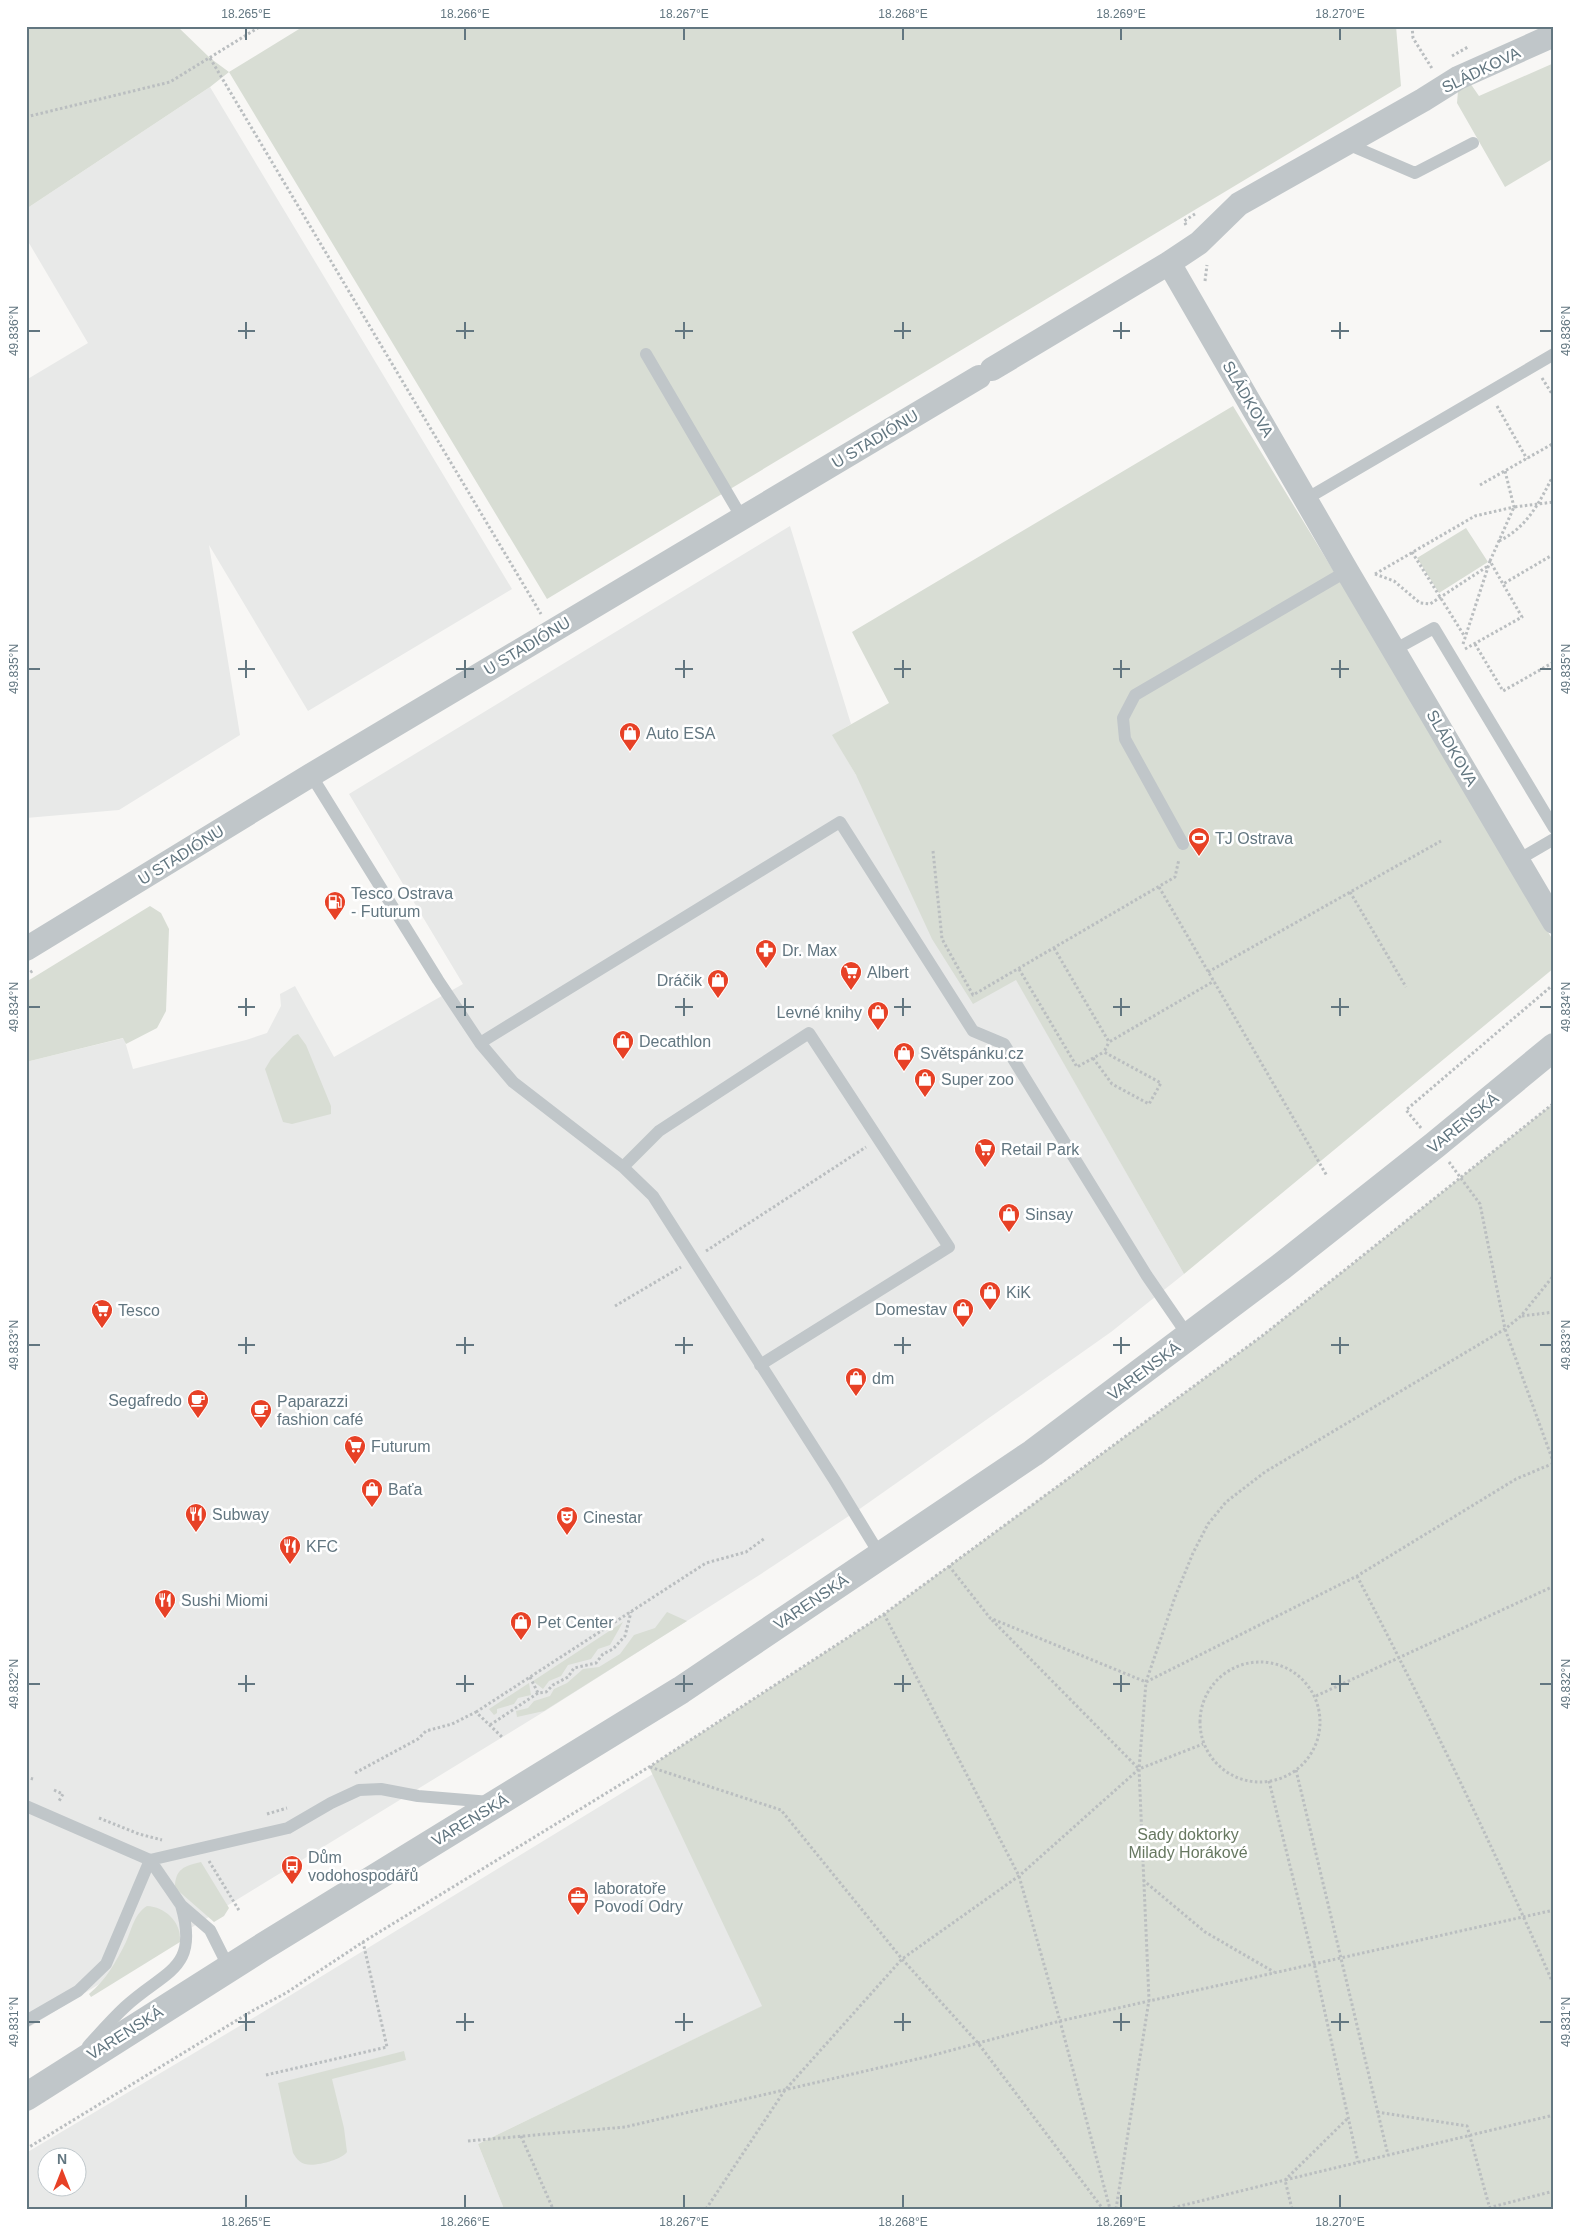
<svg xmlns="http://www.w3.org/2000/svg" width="1580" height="2235" viewBox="0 0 1580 2235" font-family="Arial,sans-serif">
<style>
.built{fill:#e8e9e8;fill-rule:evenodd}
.green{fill:#d8ddd4}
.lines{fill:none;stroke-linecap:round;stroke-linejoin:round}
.path{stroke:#babec0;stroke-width:3;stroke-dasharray:2.5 2.5;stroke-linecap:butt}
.service{stroke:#c0c6c9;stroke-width:12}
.minor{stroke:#c0c6c9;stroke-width:24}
.tertiary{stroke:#c0c6c9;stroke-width:28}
.ticks{fill:none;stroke:#627680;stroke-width:2}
.labels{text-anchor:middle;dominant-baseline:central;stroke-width:5;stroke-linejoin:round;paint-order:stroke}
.street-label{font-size:16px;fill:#627680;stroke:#fff}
.poi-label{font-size:16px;fill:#627680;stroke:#fff;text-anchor:start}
.park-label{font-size:16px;fill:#677861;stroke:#fff}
.neatline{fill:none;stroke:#627680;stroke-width:2}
.ticks-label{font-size:12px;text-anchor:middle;fill:#627680}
</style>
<rect width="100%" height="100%" fill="#f8f7f5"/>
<!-- built -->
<path class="built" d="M210,87l302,502 -204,122 -99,-166 31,190 -121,75 -93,8v-438l62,-37 -62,-105v-29z
M790,526l61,198 -18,11 23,40 160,204 168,295 -73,58 -250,176 -100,66 -216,137 -519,318v-967l98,-24 9,31 113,-29 21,-7 14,-27 -1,-12 15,-8 39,71 129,-73 -114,-190z
M653,1774l110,232 -285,138 26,65h-478v-56l227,-135zM48,2158h30v30h-30z"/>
<!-- green -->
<path class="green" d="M26,26h151l33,32 19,14 75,-46h1092l5,60 -854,513 -318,-527 -19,15 -184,122z
M1554,63v95l-49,29 -48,-84 1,-12 12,-8 9,13z
M1233,406l114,187 207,349v26l-370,306 -168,-294 -43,24 -41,-65 -76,-164 -24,-40 57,-32 -37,-71z
M1466,528l22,34 -49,31 -22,-35z
M150,906l11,7 8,16 -3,82 -9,17 -31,16 -3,-6 -97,24v-80z
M298,1034l8,11 25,61v8l-39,10 -9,-2 -18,-53 6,-10 22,-23z
M1554,1103v1106h-1050l-26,-65 284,-138 -113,-239 235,-153 65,-48 313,-230z
M667,1612l20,9 -143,90 -27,6 -1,-6 12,-3 6,-7 16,-5 4,-7 13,-6 16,-14 16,-2 21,-13 14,-19 21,-7z
M623,1622l-13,23 -12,4 -7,10 -23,6 -7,11 -12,5 -6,8 -10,-8z
M529,1683l2,12 -13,3 -4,6 -17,5v4l-3,2 -5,-6z
M201,1862l28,46 -5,8 -10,6 -39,-34c0,-19 9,-22 26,-26z
M147,1906c19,1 35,17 33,36l-89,55 -2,-3c17,-14 27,-32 37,-52 6,-13 8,-28 21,-36z
M404,2051l2,9 -74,19 12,49 3,24c-6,8 -32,15 -42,12 -6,-2 -9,-6 -12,-11l-15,-70z"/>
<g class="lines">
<!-- path -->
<path class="path" d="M1412,26l1,12 20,32
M1452,56l16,-9
M210,58l331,556
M26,117l144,-35 91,-56
M1186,225l-2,-4 11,-7
M1205,281l2,-16
M1542,378l12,19
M1497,406l30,53
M1480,485l74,-42
M1499,541c29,-14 41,-40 55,-67
M1412,552l53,85
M1490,561l24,-54 40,-5
M1375,574l100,-58 39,-9 -9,-36
M1375,574l19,7 26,22 10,1 58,-38
M1463,644l27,-83 13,23
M1475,644l28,47 51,-29
M1465,649l57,-32 -19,-33 51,-30
M933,851l9,88 31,56 202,-118 4,-18
M1159,887l168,289
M1350,892l56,95
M1054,948l55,94 105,-61
M1019,969l58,98 27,-15
M1208,972l233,-131
M26,975l8,-5
M1093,1058l19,26 37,20 12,-21 -57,-31 5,-10
M1421,1128l-15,-18 148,-126
M1449,1162l31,42 25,125 49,135
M706,1251l160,-104
M615,1306l66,-39
M1522,1316l32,-4
M949,1566l41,52 156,64 211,-106 159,-97 38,-16
M1357,1576c69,133 135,268 195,405l2,-1
M884,1614l135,262 41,145 50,188
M992,1620l147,149
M1200 1722a60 60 0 1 1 120 0a60 60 0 1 1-120 0Z
M530,1677l8,16
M1316,1696l238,-110
M476,1712l230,-149 40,-11 19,-14
M490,1725l48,-32 8,-1 7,-7 15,-8 6,-9 22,-5 7,-9 10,-5 12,-13 6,-24
M650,1767l131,43 121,149 76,84 125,166
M1296,1770l92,385
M355,1773l63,-34 8,-8 26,-7 24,-12 27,26
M26,1777l7,2
M1269,1781l45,182 44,199
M54,1790l9,4 -4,7
M267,1814l20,-6
M99,1818l40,16 23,6
M209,1861l31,51
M1143,1880l62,52 69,40
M266,2075l121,-28 -24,-105
M1377,2112l90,14 23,83
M521,2136l32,73
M468,2141l157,-14 305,-71 130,-35 494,-111
M26,2149l226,-138 34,-18 77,-51 286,-175 235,-153 378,-278 292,-233
M706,2209l79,-119 117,-131 117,-83 120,-107 64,-25
M1116,2209l33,-209 -10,-231 7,-87 29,-85 18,-44 15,-29 18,-22 39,-30 240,-143 16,-13 33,-41
M1168,2209l117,-29 63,-62
M1292,2209l-7,-29 269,-65
M1484,2209l70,-18"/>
<!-- service -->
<path class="service" d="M1345,143l70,30 58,-30
M646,354l96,164
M1306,499l248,-145
M1394,650l40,-22 120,200
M311,775l127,205 42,63 33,39 110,85 30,29 182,285 45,74
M1183,844l-58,-105 -2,-21 12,-23 212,-124
M1518,860l36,-21
M480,1043l360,-221 133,209 31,13 143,232 42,61
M623,1167l36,-36 150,-98 140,214 -189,118
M26,1806l124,54 31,45 29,25 19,38
M150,1860l138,-32 43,-25 28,-13 22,-1 37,7 72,6
M26,2021l52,-30 28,-27 44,-104
M88,2046c12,-13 24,-27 37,-39 40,-37 75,-37 56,-102"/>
<!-- minor -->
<path class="minor" d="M1169,263l178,308 207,351
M992,369l177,-106 30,-20 40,-39 184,-104 35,-22 96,-43
M26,949l285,-174 668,-398"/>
<!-- tertiary -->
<path class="tertiary" d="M26,2097l235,-149 420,-258 352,-237 249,-187 153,-121 119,-98"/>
</g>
<!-- ticks -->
<path class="ticks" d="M246,28v12M465,28v12M684,28v12M903,28v12M1121,28v12M1340,28v12M246,322v17M465,322v17M684,322v17M903,322v17M1121,322v17M1340,322v17M28,331h12M238,331h17M456,331h18M675,331h18M894,331h17M1113,331h17M1331,331h18M1540,331h12M246,660v18M465,660v18M684,660v18M903,660v18M1121,660v18M1340,660v18M28,669h12M238,669h17M456,669h18M675,669h18M894,669h17M1113,669h17M1331,669h18M1540,669h12M246,998v18M465,998v18M684,998v18M903,998v18M1121,998v18M1340,998v18M28,1007h12M238,1007h17M456,1007h18M675,1007h18M894,1007h17M1113,1007h17M1331,1007h18M1540,1007h12M246,1337v17M465,1337v17M684,1337v17M903,1337v17M1121,1337v17M1340,1337v17M28,1345h12M238,1345h17M456,1345h18M675,1345h18M894,1345h17M1113,1345h17M1331,1345h18M1540,1345h12M246,1675v17M465,1675v17M684,1675v17M903,1675v17M1121,1675v17M1340,1675v17M28,1684h12M238,1684h17M456,1684h18M675,1684h18M894,1684h17M1113,1684h17M1331,1684h18M1540,1684h12M246,2013v18M465,2013v18M684,2013v18M903,2013v18M1121,2013v18M1340,2013v18M28,2022h12M238,2022h17M456,2022h18M675,2022h18M894,2022h17M1113,2022h17M1331,2022h18M1540,2022h12M246,2195v13M465,2195v13M684,2195v13M903,2195v13M1121,2195v13M1340,2195v13"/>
<!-- icons -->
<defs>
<g id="shop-pin" transform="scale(1.125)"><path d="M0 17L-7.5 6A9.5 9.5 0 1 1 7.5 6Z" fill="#e74126" stroke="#fff"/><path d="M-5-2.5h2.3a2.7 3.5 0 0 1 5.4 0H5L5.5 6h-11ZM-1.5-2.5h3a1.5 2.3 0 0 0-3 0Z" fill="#fff"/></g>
<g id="stadium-pin" transform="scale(1.125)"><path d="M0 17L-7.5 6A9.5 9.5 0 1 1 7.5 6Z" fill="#e74126" stroke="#fff"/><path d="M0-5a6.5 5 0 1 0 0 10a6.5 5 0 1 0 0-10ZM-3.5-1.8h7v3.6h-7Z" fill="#fff"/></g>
<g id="fuel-pin" transform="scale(1.125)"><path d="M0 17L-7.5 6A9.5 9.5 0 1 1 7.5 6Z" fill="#e74126" stroke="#fff"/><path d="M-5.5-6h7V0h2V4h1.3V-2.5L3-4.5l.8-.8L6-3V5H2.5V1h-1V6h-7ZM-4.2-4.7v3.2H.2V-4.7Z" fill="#fff"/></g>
<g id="pharmacy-pin" transform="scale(1.125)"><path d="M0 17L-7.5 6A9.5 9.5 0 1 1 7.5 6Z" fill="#e74126" stroke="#fff"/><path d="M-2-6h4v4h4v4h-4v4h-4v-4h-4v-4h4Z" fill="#fff"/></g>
<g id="supermarket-pin" transform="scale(1.125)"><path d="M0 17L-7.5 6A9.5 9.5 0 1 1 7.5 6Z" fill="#e74126" stroke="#fff"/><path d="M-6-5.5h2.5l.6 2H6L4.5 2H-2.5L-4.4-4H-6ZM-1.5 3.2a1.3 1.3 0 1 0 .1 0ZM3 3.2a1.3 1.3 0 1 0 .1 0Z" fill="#fff"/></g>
<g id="cafe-pin" transform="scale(1.125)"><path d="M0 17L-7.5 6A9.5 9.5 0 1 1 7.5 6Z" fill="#e74126" stroke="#fff"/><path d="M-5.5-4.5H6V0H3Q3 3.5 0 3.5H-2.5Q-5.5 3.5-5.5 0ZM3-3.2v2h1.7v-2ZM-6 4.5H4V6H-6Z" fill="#fff"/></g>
<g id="restaurant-pin" transform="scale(1.125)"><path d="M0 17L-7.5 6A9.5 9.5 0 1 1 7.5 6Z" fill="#e74126" stroke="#fff"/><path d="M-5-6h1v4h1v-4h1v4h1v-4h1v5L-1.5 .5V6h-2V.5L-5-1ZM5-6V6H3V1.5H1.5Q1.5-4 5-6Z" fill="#fff"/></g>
<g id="theatre-pin" transform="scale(1.125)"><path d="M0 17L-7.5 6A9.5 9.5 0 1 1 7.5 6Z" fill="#e74126" stroke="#fff"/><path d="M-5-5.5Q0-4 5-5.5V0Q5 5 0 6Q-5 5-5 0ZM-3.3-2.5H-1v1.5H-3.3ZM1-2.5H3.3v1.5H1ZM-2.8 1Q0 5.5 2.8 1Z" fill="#fff"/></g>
<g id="bus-pin" transform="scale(1.125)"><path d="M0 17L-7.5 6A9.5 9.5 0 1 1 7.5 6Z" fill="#e74126" stroke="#fff"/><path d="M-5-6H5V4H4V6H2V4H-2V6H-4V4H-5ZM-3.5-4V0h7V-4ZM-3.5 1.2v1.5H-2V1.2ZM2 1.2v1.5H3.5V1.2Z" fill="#fff"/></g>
<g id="office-pin" transform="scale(1.125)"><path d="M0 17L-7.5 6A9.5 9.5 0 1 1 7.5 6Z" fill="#e74126" stroke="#fff"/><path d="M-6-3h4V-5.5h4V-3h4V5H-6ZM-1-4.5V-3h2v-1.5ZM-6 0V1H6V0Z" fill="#fff"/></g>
</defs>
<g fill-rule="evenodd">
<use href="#shop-pin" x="630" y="733"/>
<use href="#stadium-pin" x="1199" y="838"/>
<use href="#fuel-pin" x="335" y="902"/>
<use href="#pharmacy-pin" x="766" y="950"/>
<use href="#supermarket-pin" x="851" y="972"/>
<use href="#shop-pin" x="718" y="980"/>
<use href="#shop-pin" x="878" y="1012"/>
<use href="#shop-pin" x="623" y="1041"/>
<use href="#shop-pin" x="904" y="1053"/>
<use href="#shop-pin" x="925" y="1079"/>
<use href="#supermarket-pin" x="985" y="1149"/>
<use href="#shop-pin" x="1009" y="1214"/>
<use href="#shop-pin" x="990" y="1292"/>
<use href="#shop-pin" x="963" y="1309"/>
<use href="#supermarket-pin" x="102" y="1310"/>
<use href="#shop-pin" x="856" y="1378"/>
<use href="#cafe-pin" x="198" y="1400"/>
<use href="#cafe-pin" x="261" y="1410"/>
<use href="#supermarket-pin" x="355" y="1446"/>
<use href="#shop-pin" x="372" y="1489"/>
<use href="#restaurant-pin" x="196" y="1514"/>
<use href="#theatre-pin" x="567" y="1517"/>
<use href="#restaurant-pin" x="290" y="1546"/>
<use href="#restaurant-pin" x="165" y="1600"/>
<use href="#shop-pin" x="521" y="1622"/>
<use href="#bus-pin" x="292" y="1866"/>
<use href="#office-pin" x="578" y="1897"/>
</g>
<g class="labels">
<!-- street labels -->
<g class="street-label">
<text transform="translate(1481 70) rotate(-26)">SLÁDKOVA</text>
<text transform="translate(1248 399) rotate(60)">SLÁDKOVA</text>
<text transform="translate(875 439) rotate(-31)">U STADIÓNU</text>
<text transform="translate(527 646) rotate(-31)">U STADIÓNU</text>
<text transform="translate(1452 748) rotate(60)">SLÁDKOVA</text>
<text transform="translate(181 855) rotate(-32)">U STADIÓNU</text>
<text transform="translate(1463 1123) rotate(-39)">VARENSKÁ</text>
<text transform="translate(1144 1371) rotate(-37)">VARENSKÁ</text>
<text transform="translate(811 1602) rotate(-34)">VARENSKÁ</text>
<text transform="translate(470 1820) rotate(-31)">VARENSKÁ</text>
<text transform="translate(125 2033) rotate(-32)">VARENSKÁ</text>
</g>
<!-- poi labels -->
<g class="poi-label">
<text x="646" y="733">Auto ESA</text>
<text x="1215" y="838">TJ Ostrava</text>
<text x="351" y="893">Tesco Ostrava<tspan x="351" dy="18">- Futurum</tspan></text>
<text x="782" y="950">Dr. Max</text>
<text x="867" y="972">Albert</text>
<text x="702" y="980" text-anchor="end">Dráčik</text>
<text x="862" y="1012" text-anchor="end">Levné knihy</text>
<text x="639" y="1041">Decathlon</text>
<text x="920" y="1053">Světspánku.cz</text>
<text x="941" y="1079">Super zoo</text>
<text x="1001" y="1149">Retail Park</text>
<text x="1025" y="1214">Sinsay</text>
<text x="1006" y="1292">KiK</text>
<text x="947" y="1309" text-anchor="end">Domestav</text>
<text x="118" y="1310">Tesco</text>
<text x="872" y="1378">dm</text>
<text x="182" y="1400" text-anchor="end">Segafredo</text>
<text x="277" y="1401">Paparazzi<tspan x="277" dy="18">fashion café</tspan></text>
<text x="371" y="1446">Futurum</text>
<text x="388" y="1489">Baťa</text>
<text x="212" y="1514">Subway</text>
<text x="583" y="1517">Cinestar</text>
<text x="306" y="1546">KFC</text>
<text x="181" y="1600">Sushi Miomi</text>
<text x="537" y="1622">Pet Center</text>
<text x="308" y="1857">Dům<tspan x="308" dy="18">vodohospodářů</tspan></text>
<text x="594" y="1888">laboratoře<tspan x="594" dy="18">Povodí Odry</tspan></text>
</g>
<!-- park labels -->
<g class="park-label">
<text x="1188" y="1834">Sady doktorky<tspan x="1188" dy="18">Milady Horákové</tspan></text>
</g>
</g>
<!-- border -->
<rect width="1580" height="2235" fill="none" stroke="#ffffff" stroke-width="55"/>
<!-- north arrow -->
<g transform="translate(62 2172)"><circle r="24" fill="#ffffff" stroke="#c0c8cc"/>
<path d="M0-4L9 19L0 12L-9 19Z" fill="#e74126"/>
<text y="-8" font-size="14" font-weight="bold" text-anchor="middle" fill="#627680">N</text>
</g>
<rect x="28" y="28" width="1524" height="2180" class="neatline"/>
<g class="ticks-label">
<text x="246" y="18">18.265°E</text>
<text x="465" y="18">18.266°E</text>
<text x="684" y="18">18.267°E</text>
<text x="903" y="18">18.268°E</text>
<text x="1121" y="18">18.269°E</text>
<text x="1340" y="18">18.270°E</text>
<text transform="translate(14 331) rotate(-90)" y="4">49.836°N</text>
<text transform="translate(1566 331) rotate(-90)" y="4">49.836°N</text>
<text transform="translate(14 669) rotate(-90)" y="4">49.835°N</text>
<text transform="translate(1566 669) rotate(-90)" y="4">49.835°N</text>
<text transform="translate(14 1007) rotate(-90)" y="4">49.834°N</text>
<text transform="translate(1566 1007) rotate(-90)" y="4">49.834°N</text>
<text transform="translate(14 1345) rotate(-90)" y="4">49.833°N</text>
<text transform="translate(1566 1345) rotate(-90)" y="4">49.833°N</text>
<text transform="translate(14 1684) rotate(-90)" y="4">49.832°N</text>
<text transform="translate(1566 1684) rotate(-90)" y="4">49.832°N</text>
<text transform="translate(14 2022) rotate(-90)" y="4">49.831°N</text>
<text transform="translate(1566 2022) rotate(-90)" y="4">49.831°N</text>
<text x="246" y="2226">18.265°E</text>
<text x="465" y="2226">18.266°E</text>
<text x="684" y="2226">18.267°E</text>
<text x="903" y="2226">18.268°E</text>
<text x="1121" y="2226">18.269°E</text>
<text x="1340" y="2226">18.270°E</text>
</g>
</svg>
